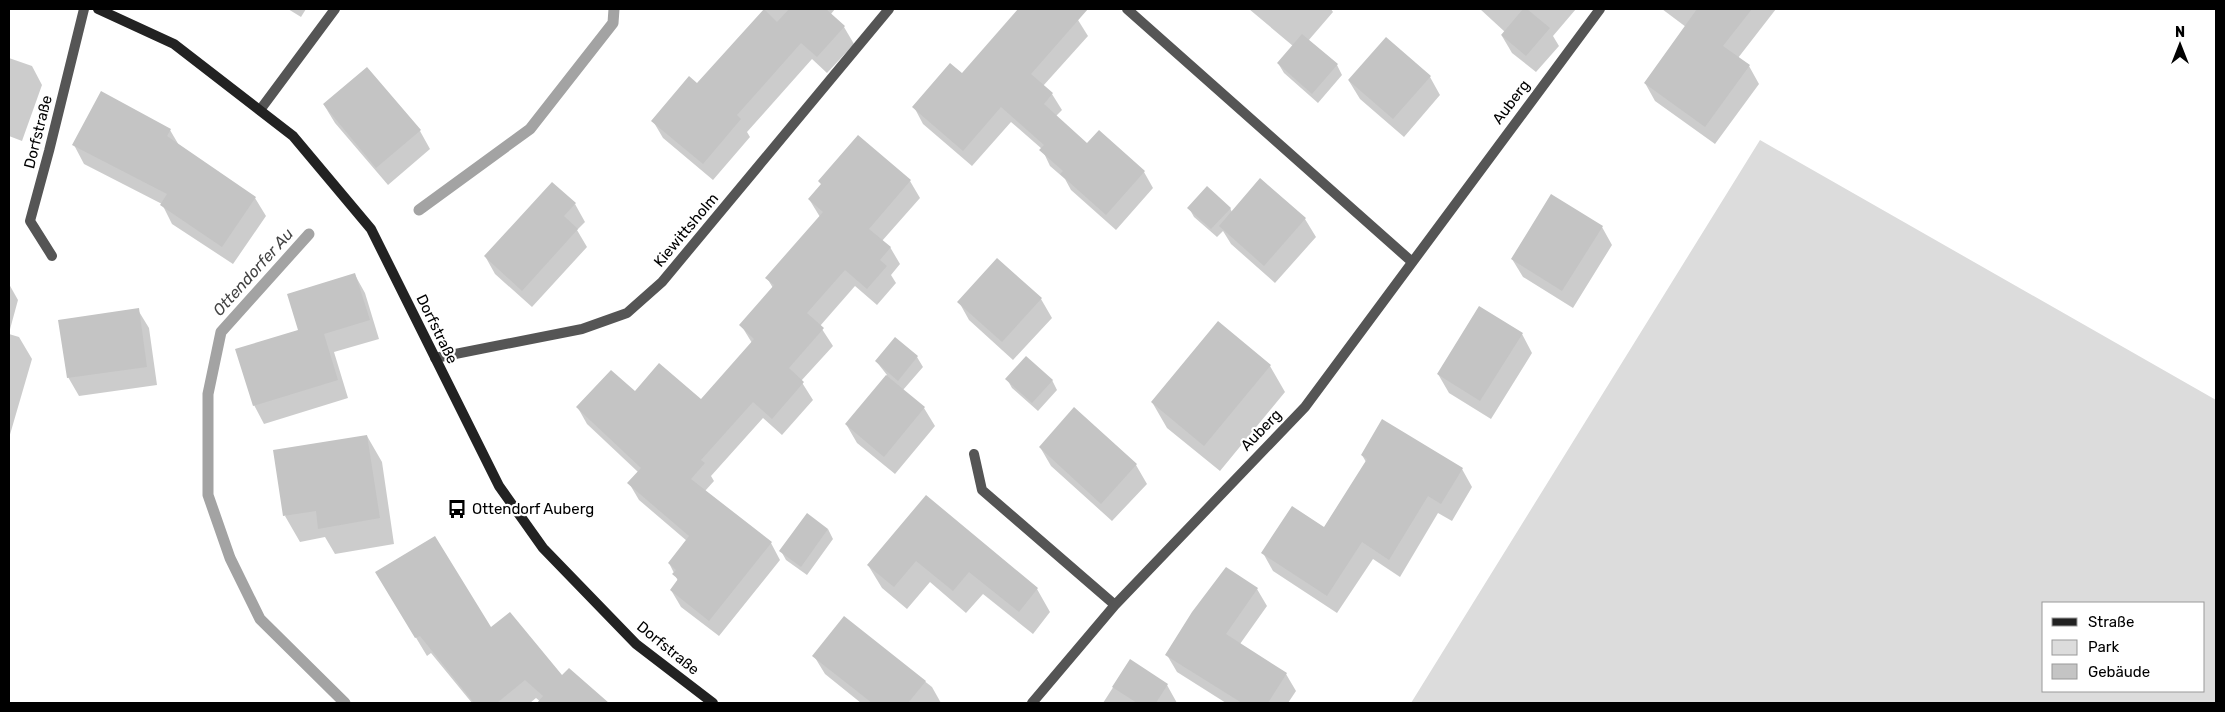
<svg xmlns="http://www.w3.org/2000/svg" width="2225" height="712" viewBox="0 0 2225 712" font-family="Rubik,sans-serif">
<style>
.green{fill:#dcdcdc;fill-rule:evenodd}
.shadow{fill:#0003}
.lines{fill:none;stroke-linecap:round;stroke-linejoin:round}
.stream{stroke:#a3a3a3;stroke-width:11}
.building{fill:#c4c4c4}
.lane{stroke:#555;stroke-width:10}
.street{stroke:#555;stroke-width:10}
.secondary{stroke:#222;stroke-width:10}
.labels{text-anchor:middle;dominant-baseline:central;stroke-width:4.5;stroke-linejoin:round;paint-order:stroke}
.street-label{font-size:15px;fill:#000;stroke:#fff}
.poi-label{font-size:15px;fill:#000;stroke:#fff;text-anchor:start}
.water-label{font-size:16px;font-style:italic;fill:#444;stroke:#fff}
</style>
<rect width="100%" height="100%" fill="#fff"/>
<!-- green -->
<path class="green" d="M1760,140l456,260v303h-805zM2044,603h160v88h-160z"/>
<!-- shadow -->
<path class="shadow" d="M288,9h18l-5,8z
M766,9h69l-4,5 13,13 10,17 -27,29 -15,-14 -65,73 3,5 -37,43 -50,-42 -10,-17 45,-37z
M1020,9h46l12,11 10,16 -45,50 9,8 10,16 -6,6 32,29 56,27 9,16 -37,42 -45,-40 -6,-11 -15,-13 -8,-17 -31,-27 -39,44 -49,-42 -9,-17 48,-32z
M1249,9h82l2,3 -25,29 29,24 5,10 -24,28 -34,-30 -6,-10 15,-17z
M1480,9h96l-23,27 6,10 -23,26 -24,-19 -10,-17 3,-4z
M1662,9h114l-38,49 11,8 10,18 -44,60 -60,-43 -10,-18 41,-56z
M9,58l23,8 10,19 -20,56 -13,-5z
M1430,77l10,18 -36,42 -44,-38 -11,-18z
M324,105l96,26 10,18 -42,36 -53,-62z
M170,130l10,17 75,51 11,18 -33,48 -61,-40 -10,-20 -78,-40 -10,-19z
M910,181l10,17 -38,43 8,6 10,17 -9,11 5,8 -19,22 -22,-19 -35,40 13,20 -32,35 12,19 -31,35 -19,-17 -52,58 3,5 -9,10 66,52 9,17 -61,76 -38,-29 -10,-17 7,-9 -9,-18 18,-22 -48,-41 -10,-17 9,-11 -51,-48 -9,-16 57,-15 66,8 51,-58 -11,-18 32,-37 -6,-10 53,-61 -11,-18 13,-14 -2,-3z
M575,204l10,18 -8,8 10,17 -55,60 -37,-33 -10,-18z
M1189,208h41l2,4 73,7 11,18 -41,46 -44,-39 -8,-13 -6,6 -23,-20z
M1602,227l10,18 -39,63 -50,-31 -11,-18z
M997,260l44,39 11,19 -39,42 -44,-40 -10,-18z
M355,275l10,18 14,46 -45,13 14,46 -84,26 -10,-19 45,-74z
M9,284l9,16 -9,33z
M138,310l11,18 8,57 -78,11 -11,-19z
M1218,323l52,43 15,26 -65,79 -53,-43 -15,-26z
M9,334l10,3 13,22 -23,79z
M1522,334l10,19 -41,66 -42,-26 -11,-19z
M895,339l22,18 6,10 -20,23 21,18 11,18 -40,48 -38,-31 -11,-19 41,-49 -11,-14z
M1007,379l45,1 5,10 -19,21 -26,-23z
M1074,409l62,56 11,19 -35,37 -61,-55 -11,-19z
M367,436l15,26 12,82 -59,10 -10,-17 -25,5 -15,-26z
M1362,455l100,14 10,18 -20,34 -14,-8 -38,64 -27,-18 -36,54 -64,-42 -10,-18 61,-25 42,-66z
M926,497l111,92 13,23 -17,22 -50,-40 -17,19 -36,-31 -23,27 -25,-21 -14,-23z
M828,529l5,10 -26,36 -21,-15 -5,-9z
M1257,589l10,17 -27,38 46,30 10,17 -8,12h-62l-49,-31 -10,-17z
M388,591l103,38 71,48 7,-7 38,33h-65l-6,-5 -6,5h-58l-41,-50 -4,3z
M845,618l87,69 9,16h-80l-36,-29 -11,-18z
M1130,661l37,24 10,18h-74z"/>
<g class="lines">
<!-- stream -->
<path class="stream" d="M419,210l111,-81 83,-106 1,-14
M309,234l-88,98 -13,62v101l22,63 30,61 85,84"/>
</g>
<!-- building -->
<path class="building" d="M764,9l13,13 12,-13h37l19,17 -28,31 -16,-14 -64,72 4,4 -38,45 -52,-43 38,-45 8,7z
M1018,9h70l-57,65 22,19 -9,11 43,39 12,-13 46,41 -39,44 -46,-41 3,-3 -24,-21 5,-5 -43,-38 -38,44 -51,-44 38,-44 12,10z
M1523,9h4l23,19 -24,28 -25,-21z
M1697,9h55l-29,37 27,19 -45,62 -61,-44z
M1302,34l36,30 -26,30 -35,-31z
M1386,37l45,39 -38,43 -45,-39z
M367,67l54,63 -45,38 -53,-64z
M101,91l70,38 -4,7 89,61 -34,50 -62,-42 7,-11 -95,-49z
M858,135l53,45 -42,49 22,18 -11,13 7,6 -20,23 -22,-19 -38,43 17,15 -35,40 15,14 -32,37 -19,-17 -52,58 4,3 -14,16 81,63 -63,79 -39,-31 8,-11 -6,-5 4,-4 -8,-7 21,-27 -62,-53 14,-15 -65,-61 35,-37 24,21 24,-28 42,36 53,-60 -15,-14 35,-40 -9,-7 58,-66 -15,-13 13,-15 -3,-3z
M1260,178l46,40 -42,48 -45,-40z
M552,182l24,21 -12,13 14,13 -56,62 -38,-35z
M1207,186l24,22 -20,21 -24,-21z
M1551,194l52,32 -41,65 -51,-32z
M997,258l45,40 -40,44 -45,-40z
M355,273l15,47 -46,14 14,46 -85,26 -18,-57 63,-19 -11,-36z
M1479,306l44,27 -43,68 -43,-27z
M139,308l8,59 -80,11 -9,-58z
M1218,321l53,44 -67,81 -53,-44z
M895,337l23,19 -20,25 -23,-20z
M1026,356l27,24 -21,23 -27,-24z
M886,375l39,32 -41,50 -39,-33z
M1074,407l63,57 -36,40 -62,-57z
M1382,419l81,49 -22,36 -13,-8 -39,64 -27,-18 -35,54 -66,-43 31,-47 32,21 43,-68 -6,-4z
M367,435l13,83 -62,11 -2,-18 -33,5 -10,-66z
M926,495l112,93 -19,24 -50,-40 -16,19 -37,-30 -22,26 -27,-22z
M807,513l21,16 -27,38 -22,-16z
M435,536l56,91 19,-15 52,63 7,-7 40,35h-72l6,-7 -18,-16 -28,23h-23l-54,-67 -5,2 -40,-66z
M1226,567l32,21 -32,46 61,39 -19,30h-26l-77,-48 27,-43z
M844,616l82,65 -18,22h-36l-60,-47z
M1130,659l38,25 -12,19h-19l-25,-16z"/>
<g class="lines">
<!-- lane -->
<path class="lane" d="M260,110l75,-101
M52,256l-22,-35 19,-70 35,-142"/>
<!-- street -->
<path class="street" d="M1127,9l284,252
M435,358l147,-29 45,-16 35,-31 227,-273
M974,454l8,36 133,115
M1032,703l83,-98 190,-198 295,-398"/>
<!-- secondary -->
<path class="secondary" d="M98,9l76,35 119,92 78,93 128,257 44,62 93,96 77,59"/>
</g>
<!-- icons -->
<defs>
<g id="bus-bare" transform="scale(1.5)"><path d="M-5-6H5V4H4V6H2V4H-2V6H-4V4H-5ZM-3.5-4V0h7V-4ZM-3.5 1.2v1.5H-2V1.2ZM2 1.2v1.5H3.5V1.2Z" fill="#000" stroke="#fff" stroke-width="2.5" paint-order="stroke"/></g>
</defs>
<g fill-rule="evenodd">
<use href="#bus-bare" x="457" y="509"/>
</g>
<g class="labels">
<!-- street labels -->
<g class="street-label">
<text transform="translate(1511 102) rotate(-53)">Auberg</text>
<text transform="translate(38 132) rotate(-76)">Dorfstraße</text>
<text transform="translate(686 230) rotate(-50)">Kiewittsholm</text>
<text transform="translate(437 329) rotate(64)">Dorfstraße</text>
<text transform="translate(1261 430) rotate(-46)">Auberg</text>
<text transform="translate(668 648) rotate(39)">Dorfstraße</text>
</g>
<!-- poi labels -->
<g class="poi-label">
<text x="472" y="509">Ottendorf Auberg</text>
</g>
<!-- water labels -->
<g class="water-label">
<text transform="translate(253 272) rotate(-48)">Ottendorfer Au</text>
</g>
</g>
<!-- border -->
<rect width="2225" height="712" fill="none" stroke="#000000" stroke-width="20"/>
<!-- legend -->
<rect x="2042" y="602" width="162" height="90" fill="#ffffff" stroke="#999999"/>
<rect x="2052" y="618" width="25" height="8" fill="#222222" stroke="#999999"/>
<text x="2088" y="627" font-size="15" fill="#000000">Straße</text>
<rect x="2052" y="640" width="25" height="15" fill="#dcdcdc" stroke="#999999"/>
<text x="2088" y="652" font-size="15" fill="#000000">Park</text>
<rect x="2052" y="664" width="25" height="15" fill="#c4c4c4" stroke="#999999"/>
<text x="2088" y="677" font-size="15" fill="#000000">Gebäude</text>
<!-- north arrow -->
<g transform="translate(2180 45)" stroke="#ffffff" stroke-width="4" paint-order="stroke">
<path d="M0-4L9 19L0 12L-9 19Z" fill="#000000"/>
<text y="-8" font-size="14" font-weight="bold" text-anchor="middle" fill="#000000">N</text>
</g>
</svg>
